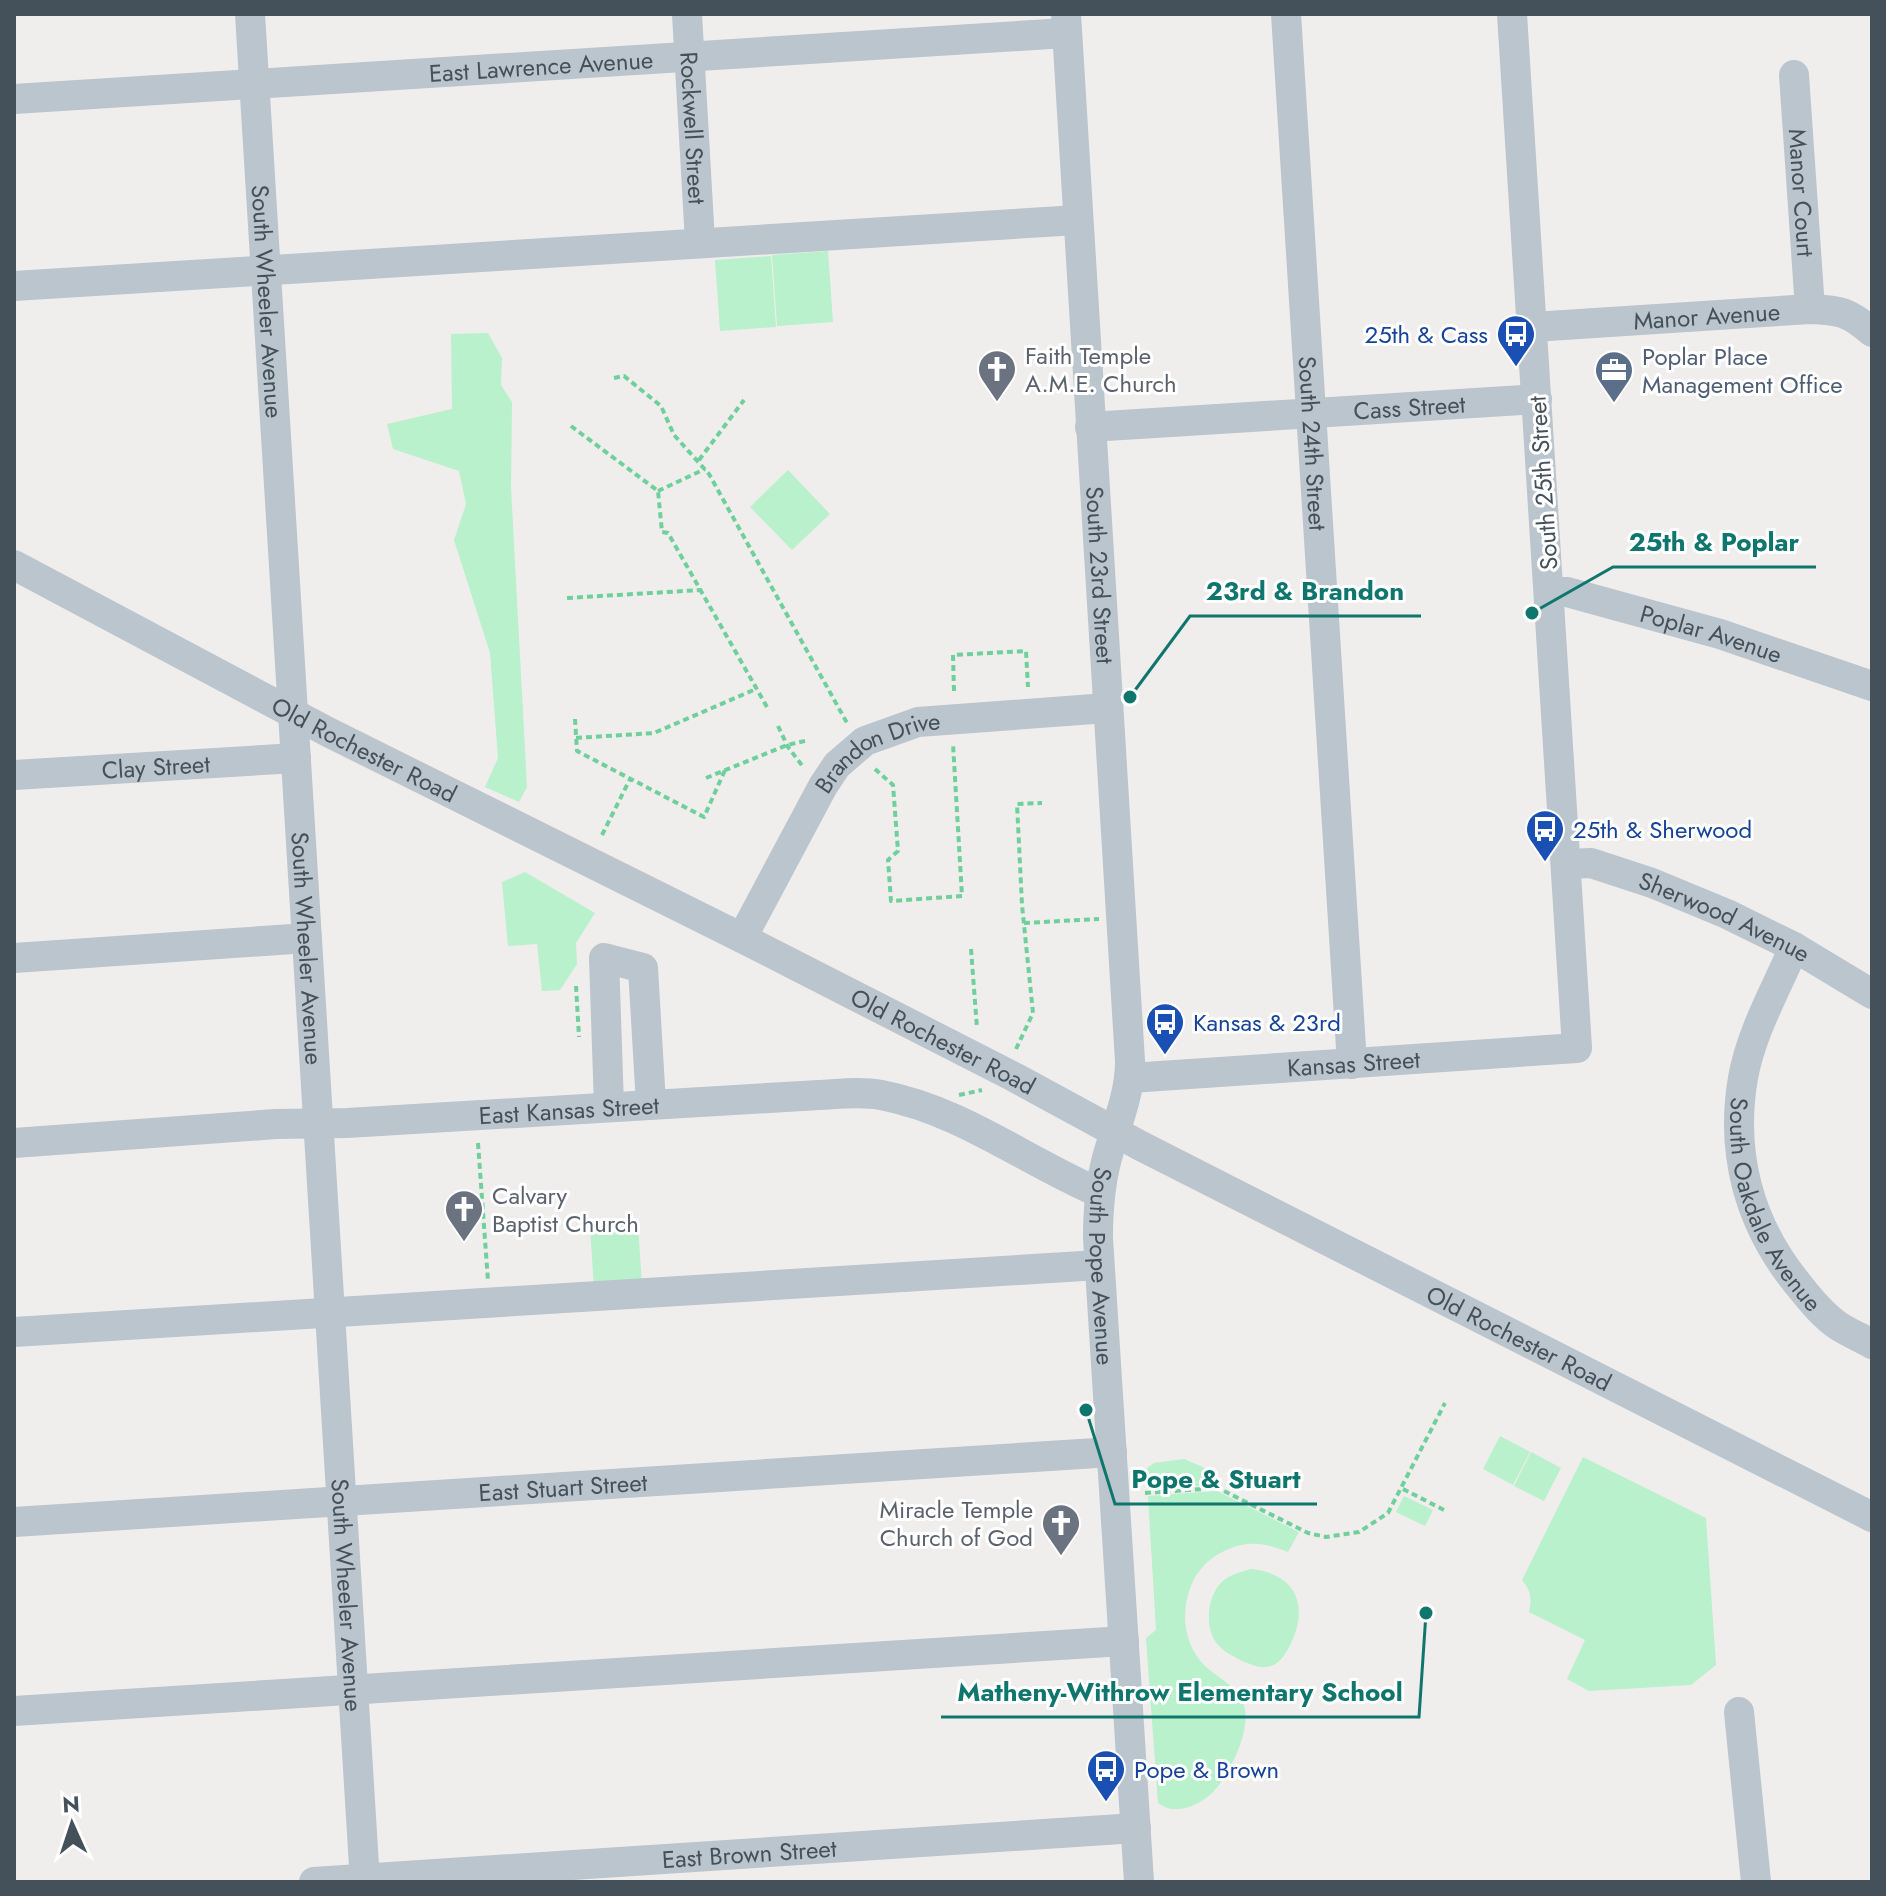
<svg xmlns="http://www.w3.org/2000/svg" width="1886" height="1896" viewBox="0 0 1886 1896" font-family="Jost,sans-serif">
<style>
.green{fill:#b8f1cc}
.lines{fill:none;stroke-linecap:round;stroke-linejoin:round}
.path{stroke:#6fd09c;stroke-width:4;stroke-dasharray:6 4;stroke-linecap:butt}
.minor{stroke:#bac5cd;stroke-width:30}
.labels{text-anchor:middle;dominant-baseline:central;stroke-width:6;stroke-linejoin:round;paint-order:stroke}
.street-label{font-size:24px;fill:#44515b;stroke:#fff}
.transit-label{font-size:24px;fill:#164399;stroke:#fff;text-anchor:start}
.worship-label{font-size:24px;fill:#5b616d;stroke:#fff;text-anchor:start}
.service-label{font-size:24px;fill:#4e5e75;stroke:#fff;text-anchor:start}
.leader{fill:none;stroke:#0f766e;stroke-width:3}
.callout-dot{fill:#0f766e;stroke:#fff;stroke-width:3}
.callout-label{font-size:26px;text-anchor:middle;font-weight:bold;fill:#0f766e;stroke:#fff;stroke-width:6;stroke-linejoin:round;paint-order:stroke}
</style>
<rect width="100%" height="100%" fill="#f0eded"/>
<!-- green -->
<path class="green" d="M828,251l5,71 -56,4 -5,-71z
M771,256l5,71 -56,4 -5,-71z
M488,333l14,25 -1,27 11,17 -1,86 16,299 -8,15 -34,-15 13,-29 -8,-105 -36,-113 12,-36 -7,-33 -66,-22 -6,-25 65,-15 -1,-75z
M788,470l42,44 -38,36 -42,-43z
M525,872l70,41 -19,30 1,21 -17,26 -18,1 -5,-47 -29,2 -6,-64z
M638,1225l4,60 -48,3 -4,-60z
M1500,1436l30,16 -17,33 -30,-16z
M1531,1452l30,16 -17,33 -30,-15z
M1583,1457l123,61 10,147 -25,20 -102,6 -22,-12 18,-39 -56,-28c3,-14 2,-21 -7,-32z
M1184,1459l21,9 11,17 -69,4 -1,-20 8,-6z
M1217,1491l82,41 -11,20c-19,-8 -39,-12 -59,-3 -17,6 -32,21 -38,37 -11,27 -7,59 14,80 15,14 36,21 40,44 5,24 -20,78 -42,90 -14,9 -31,14 -45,3l-12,-165 10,-8 -8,-134z
M1404,1496l29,14 -8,16 -29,-14z
M1251,1569c48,5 59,40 37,80 -5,9 -11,17 -22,18 -8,1 -16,-3 -24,-6 -9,-5 -18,-9 -25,-17 -13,-17 -10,-49 6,-63 8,-7 18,-9 28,-12z"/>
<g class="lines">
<!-- path -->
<path class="path" d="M614,378l10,-2 37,30 13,29 35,39 138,249
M571,426l87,65 4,41 6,1 99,174
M699,460l45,-60
M658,491l47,-22
M567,598l134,-8
M954,691l-1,-36 73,-4 2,36
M575,719l2,32 127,66 21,-47
M778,726l10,21 16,21
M576,738l78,-5 102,-44
M875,769l18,16 5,66 -10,9 3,41 71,-5 -9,-152
M706,778l81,-33 22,-5
M602,835l29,-58
M1024,923l75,-4
M971,949l6,79
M576,986l3,51
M1016,1049l17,-36 -11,-108 -5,-101 25,-1
M959,1095l23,-5
M478,1143l10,138
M1403,1489l43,22
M1145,1493l73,-5 90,45 18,4 33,-5 29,-19 57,-110"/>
<!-- minor -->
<g class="minor">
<path id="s1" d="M250,14l115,1868"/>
<path id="s2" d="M687,14l13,228"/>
<path id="s3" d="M1066,14l64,1047c0,35 -14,64 -23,97 -7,26 -9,53 -9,80l41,644"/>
<path id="s4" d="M1286,14l66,1050"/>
<path id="s5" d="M1794,75l16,234"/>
<path id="s6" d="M14,99l1052,-66"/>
<path d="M14,286l1064,-66"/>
<path id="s7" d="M1533,327l277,-18c30,1 39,3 62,23"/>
<path id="s8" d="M1090,427l447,-28"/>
<path id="s9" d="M14,565l314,167 414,206 272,139 127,69 731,371"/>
<path id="s10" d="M1549,592h18l153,42 152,52"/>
<path id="s11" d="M14,775l282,-17"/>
<path id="s12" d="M1567,864l24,-1 61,20 75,31 67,33 78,47"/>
<path id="s13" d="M742,938l81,-152 14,-21 28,-24 53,-19 189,-14"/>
<path id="s14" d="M1794,947c-18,43 -43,85 -51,131 -13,75 6,146 54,205 12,15 26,33 43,44 10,6 21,11 32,17"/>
<path d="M14,958l293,-20"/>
<path id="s15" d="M1130,1078l447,-30 -65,-1034"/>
<path d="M609,1106l-5,-148 39,10 8,136"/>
<path id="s16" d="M14,1143l262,-19 71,-1 472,-28c20,-1 42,-4 62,0 80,15 146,67 219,98"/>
<path d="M14,1332l1085,-67"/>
<path id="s17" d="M14,1522l1098,-70"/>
<path d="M14,1711l1110,-70"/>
<path d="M1739,1712l17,170"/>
<path id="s18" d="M314,1882l822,-54"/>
</g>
</g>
<!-- icons -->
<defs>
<g id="bus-pin" transform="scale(2)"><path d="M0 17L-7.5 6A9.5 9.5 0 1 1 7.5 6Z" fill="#1a4fb4" stroke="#fff"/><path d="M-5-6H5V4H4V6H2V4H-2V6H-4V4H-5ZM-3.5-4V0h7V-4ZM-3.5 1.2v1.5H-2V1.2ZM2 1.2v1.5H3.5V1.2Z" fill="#fff"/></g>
<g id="church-pin" transform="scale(2)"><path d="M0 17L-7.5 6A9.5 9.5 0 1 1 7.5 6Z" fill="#6b7280" stroke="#fff"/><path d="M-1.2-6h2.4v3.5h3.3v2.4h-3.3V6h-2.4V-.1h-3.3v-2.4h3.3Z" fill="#fff"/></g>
<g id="office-pin" transform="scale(2)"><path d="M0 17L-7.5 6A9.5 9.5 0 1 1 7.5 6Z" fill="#5c6f8a" stroke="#fff"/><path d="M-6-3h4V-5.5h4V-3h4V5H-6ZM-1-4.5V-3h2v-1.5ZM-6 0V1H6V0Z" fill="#fff"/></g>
</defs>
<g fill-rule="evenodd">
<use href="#bus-pin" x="1516" y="334"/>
<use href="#church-pin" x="997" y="369"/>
<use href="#office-pin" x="1614" y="370"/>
<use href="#bus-pin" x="1545" y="829"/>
<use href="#bus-pin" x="1165" y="1022"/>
<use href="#church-pin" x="464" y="1209"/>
<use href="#church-pin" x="1061" y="1523"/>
<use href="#bus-pin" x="1106" y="1769"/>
</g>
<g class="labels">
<!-- street labels -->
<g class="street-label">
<text stroke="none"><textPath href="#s6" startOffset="528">East Lawrence Avenue</textPath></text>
<text stroke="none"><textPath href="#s2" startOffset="114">Rockwell Street</textPath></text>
<text stroke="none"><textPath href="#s5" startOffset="118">Manor Court</textPath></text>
<text stroke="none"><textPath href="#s1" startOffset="288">South Wheeler Avenue</textPath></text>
<text stroke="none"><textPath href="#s7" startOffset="174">Manor Avenue</textPath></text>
<text stroke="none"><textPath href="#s8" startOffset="320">Cass Street</textPath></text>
<text stroke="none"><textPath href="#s4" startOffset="430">South 24th Street</textPath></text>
<text transform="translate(1543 483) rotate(-94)">South 25th Street</text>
<text stroke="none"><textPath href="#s3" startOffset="562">South 23rd Street</textPath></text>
<text stroke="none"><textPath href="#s10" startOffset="168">Poplar Avenue</textPath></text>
<text stroke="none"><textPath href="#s9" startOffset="396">Old Rochester Road</textPath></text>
<text stroke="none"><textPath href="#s13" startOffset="240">Brandon Drive</textPath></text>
<text stroke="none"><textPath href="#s11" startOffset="142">Clay Street</textPath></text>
<text stroke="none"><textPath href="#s12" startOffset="168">Sherwood Avenue</textPath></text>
<text stroke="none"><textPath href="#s1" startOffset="936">South Wheeler Avenue</textPath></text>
<text stroke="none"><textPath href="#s9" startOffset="1044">Old Rochester Road</textPath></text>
<text stroke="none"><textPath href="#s15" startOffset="224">Kansas Street</textPath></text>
<text stroke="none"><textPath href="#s16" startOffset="556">East Kansas Street</textPath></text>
<text stroke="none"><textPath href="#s14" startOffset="276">South Oakdale Avenue</textPath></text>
<text stroke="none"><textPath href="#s3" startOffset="1258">South Pope Avenue</textPath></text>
<text stroke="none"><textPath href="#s9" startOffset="1692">Old Rochester Road</textPath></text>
<text stroke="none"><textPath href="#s17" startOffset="550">East Stuart Street</textPath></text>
<text stroke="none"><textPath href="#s1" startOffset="1584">South Wheeler Avenue</textPath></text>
<text stroke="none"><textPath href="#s18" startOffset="436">East Brown Street</textPath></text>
</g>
<!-- transit labels -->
<g class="transit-label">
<text x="1488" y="334" text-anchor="end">25th &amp; Cass</text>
<text x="1573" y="829">25th &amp; Sherwood</text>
<text x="1193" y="1022">Kansas &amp; 23rd</text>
<text x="1134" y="1769">Pope &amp; Brown</text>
</g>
<!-- worship labels -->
<g class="worship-label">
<text x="1025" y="355">Faith Temple<tspan x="1025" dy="28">A.M.E. Church</tspan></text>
<text x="492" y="1195">Calvary<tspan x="492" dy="28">Baptist Church</tspan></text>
<text x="1033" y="1509" text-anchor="end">Miracle Temple<tspan x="1033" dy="28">Church of God</tspan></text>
</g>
<!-- service labels -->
<g class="service-label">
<text x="1642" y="356">Poplar Place<tspan x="1642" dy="28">Management Office</tspan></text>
</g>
</g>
<!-- callouts -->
<path class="leader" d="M1532 613L1613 567H1816M1130 697L1190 616H1421M1086 1410L1115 1504H1317M1426 1613L1419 1717H941"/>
<g class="callout-dot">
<circle cx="1532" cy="613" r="8"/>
<circle cx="1130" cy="697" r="8"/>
<circle cx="1086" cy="1410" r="8"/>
<circle cx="1426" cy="1613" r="8"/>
</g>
<g class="callout-label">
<text x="1714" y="551">25th &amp; Poplar</text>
<text x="1305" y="600">23rd &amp; Brandon</text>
<text x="1216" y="1488">Pope &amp; Stuart</text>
<text x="1180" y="1701">Matheny-Withrow Elementary School</text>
</g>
<!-- border -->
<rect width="1886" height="1896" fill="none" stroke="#44515b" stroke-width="32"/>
<!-- north arrow -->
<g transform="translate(72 1824) rotate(357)" stroke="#ffffff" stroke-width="6" paint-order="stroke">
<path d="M0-6L14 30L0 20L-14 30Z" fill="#44515b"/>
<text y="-12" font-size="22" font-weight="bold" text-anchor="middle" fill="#44515b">N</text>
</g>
</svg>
